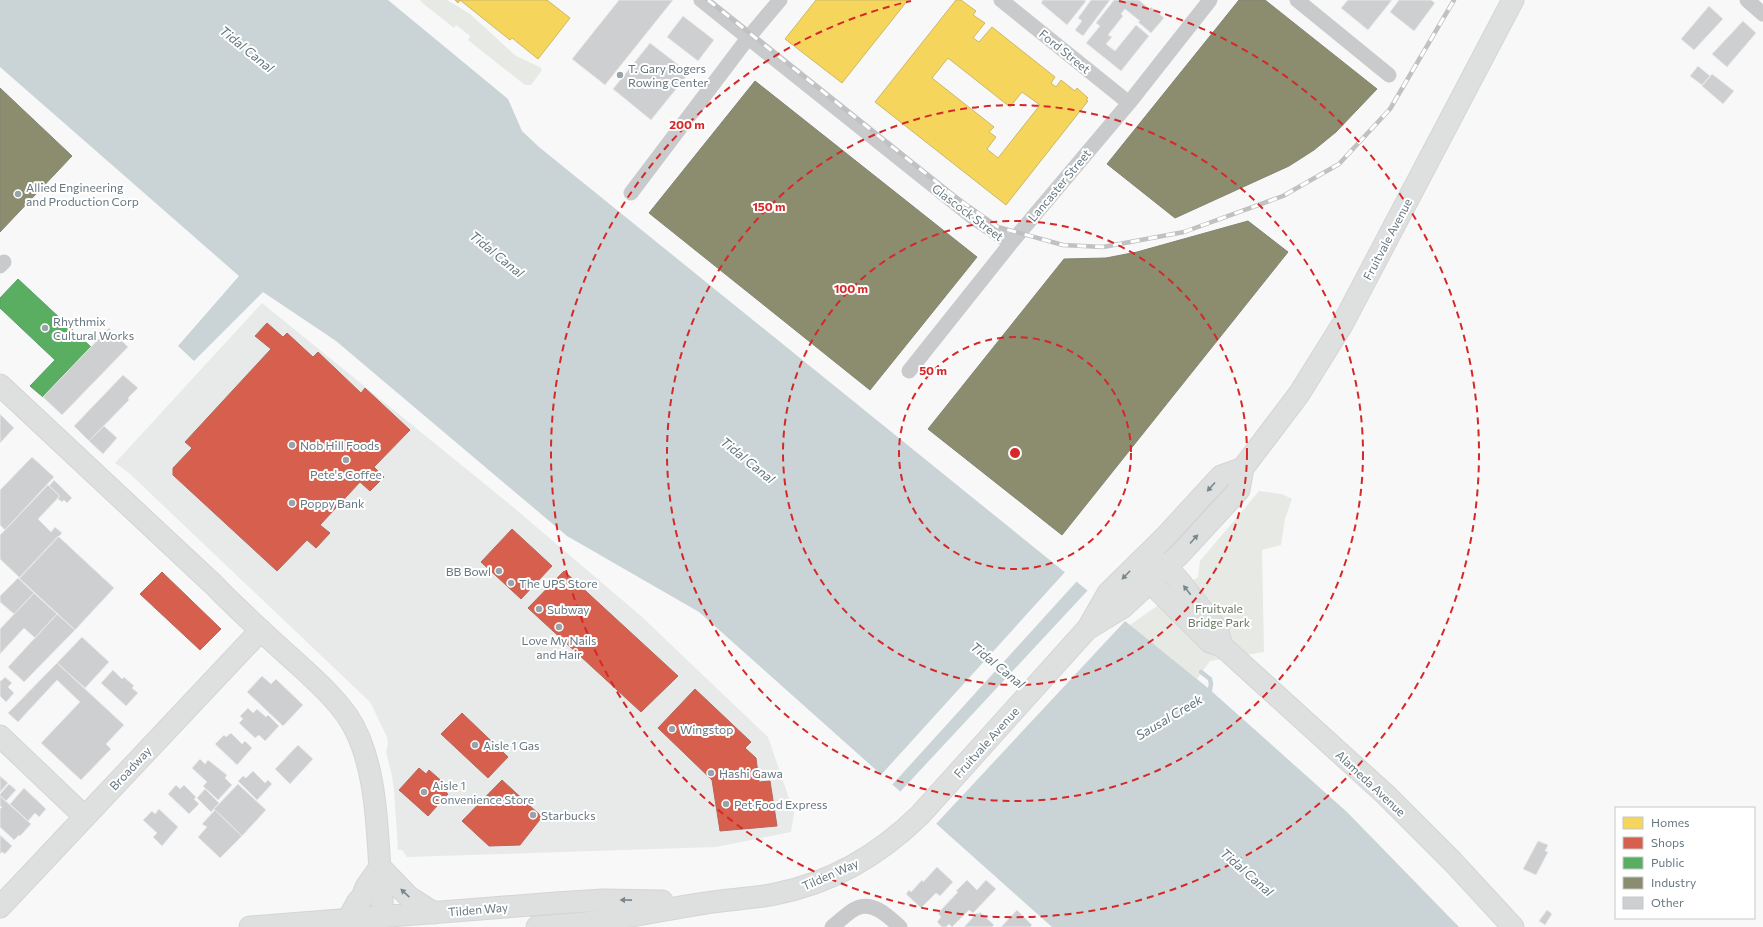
<svg xmlns="http://www.w3.org/2000/svg" width="1763" height="927" viewBox="0 0 1763 927" font-family="Commissioner,sans-serif">
<style>
.built{fill:#e8e9e9}
.green{fill:#e7e9e5}
.water{fill:#cad4d6}
.pier{fill:#f8f8f8}
.homes{fill:#f6d55c;stroke:#cbb967;fill-rule:evenodd}
.shops{fill:#d6604d;stroke:#b4675c}
.public{fill:#5aae61;stroke:#5e9e6a}
.industry{fill:#8c8c6e;stroke:#818673}
.lines{fill:none;stroke-linecap:round;stroke-linejoin:round}
.stream{stroke:#cad4d6;stroke-width:4.5}
.building{fill:#cdcfd0;stroke:#e8e8e8}
.secondary-casing{stroke:#d4d5d6;stroke-width:23}
.street{stroke:#c9cacb;stroke-width:15}
.secondary{stroke:#dedfdf;stroke-width:21}
.rail-casing{stroke:#bfc1c2;stroke-width:4.5}
.rail{stroke:#fff;stroke-width:3;stroke-dasharray:9;stroke-linecap:butt}
.oneway{fill:#78878e}
.ring{fill:none;stroke:#d62828;stroke-width:2;stroke-dasharray:7 5}
.poi-dot{fill:#99a4aa;stroke:#fff;stroke-width:1.5}
.labels{text-anchor:middle;dominant-baseline:central;stroke-width:4;stroke-linejoin:round;paint-order:stroke}
.street-label{font-size:12px;fill:#667780;stroke:#fff}
.poi-label{font-size:12px;fill:#667780;stroke:#fff;text-anchor:start}
.park-label{font-size:12px;fill:#697864;stroke:#fff}
.water-label{font-size:13px;font-style:italic;fill:#60757a;stroke:#fff}
.centre{fill:#d62828;stroke:#fff;stroke-width:2}
.ring-label{font-size:12px;text-anchor:middle;font-weight:bold;fill:#d62828;stroke:#fff;stroke-width:4;stroke-linejoin:round;paint-order:stroke}
</style>
<rect width="100%" height="100%" fill="#f8f8f8"/>
<!-- built -->
<path class="built" d="M262,303l251,204 128,109 127,121 26,76 -3,19 -75,15 -309,10 -5,-7h-4l-4,-60 -2,-14 -6,-24 2,-9 -1,-6 -17,-35 -241,-229 -14,-10z"/>
<!-- green -->
<path class="green" d="M421,0h26l23,14 46,42 24,11 2,3 -11,15h-6l-57,-45 2,-4 -14,-11 -2,3 -34,-27z
M1259,491l23,3 10,5 -7,20 -4,26 -19,5 2,102 -54,9 -13,18 -67,-54 68,-48 2,-16z"/>
<!-- water -->
<path class="water" d="M0,0h388l120,99 14,32 17,16 669,541 139,124 112,115h-407l-353,-315 -132,-76 -231,-195 -73,-49 -69,69 -16,-15 61,-70 -239,-209z"/>
<!-- pier -->
<path class="pier" d="M1066,571l12,9 -187,206 -11,-10z
M1089,589l37,31 -191,205 -36,-32z"/>
<!-- homes -->
<path class="homes" d="M455,0h92l23,18 -32,41 -26,-21 -2,2 -50,-40 -2,3z
M816,0h92l-66,83 -57,-44z
M956,0h5l15,11 -3,4 12,8 -12,15 6,4 13,-15 63,50 -4,6 5,4 5,-7 14,11 2,-3 11,10 -2,2 2,1 -82,104 -131,-103zM948,58l62,49 12,-15 18,13 -42,53 -11,-9 9,-12 -7,-5 5,-5 -62,-49z"/>
<!-- shops -->
<path class="shops" d="M267,323l16,14 4,-4 26,24 5,-5 43,41 4,-5 45,42 -36,37 10,10 -14,14 -10,-9 -40,43 10,8 -14,15 -9,-8 -30,31 -104,-96v-7l19,-20 -7,-6 86,-93 -16,-13z
M512,529l40,37 -31,33 -40,-37z
M564,571l114,105 -37,36 -113,-104z
M162,572l59,57 -21,21 -60,-56z
M695,689l56,53 -6,6 11,10 3,24 11,-1 7,45 -57,5 -8,-51 -54,-52z
M462,713l46,44 -20,21 -47,-44z
M419,768l7,6 3,-4 16,14 -4,4 7,6 -20,22 -29,-26z
M502,780l40,37 -22,28 -31,1 -27,-25z"/>
<!-- public -->
<path class="public" d="M18,279l73,68 -48,50 -13,-11 25,-26 -55,-52v-10z"/>
<!-- industry -->
<path class="industry" d="M1239,0h26l112,89 -41,43 -22,18 -25,16 -114,52 -68,-54z
M755,81l222,176 -107,133 -221,-177z
M0,88l72,68 -72,76z
M1248,221l40,31 -226,283 -134,-106 136,-170 42,-1 31,-6z"/>
<g class="lines">
<!-- stream -->
<path class="stream" d="M1201,672l9,7 1,5 -2,10"/>
</g>
<!-- building -->
<path class="building" d="M619,0h54l-68,85 -33,-26z
M1043,0h41l2,1 -19,24 -26,-22z
M1091,0h19l-27,36 -8,-6 7,-9 -4,-3z
M1114,0h25l10,9 2,-2 13,11 -13,15 -13,-11 2,-1 -15,-12 -4,5 2,2 -15,19 4,2 -6,7 9,7 21,-26 13,11 -28,35 -35,-28 14,-17 -4,-3z
M1348,0h44l-24,30 -27,-22z
M1399,0h32l4,3 -21,28 -24,-19z
M1709,6l14,13 -29,31 -13,-11z
M683,16l31,24 -16,21 -31,-24z
M1743,21l13,12 -29,34 -15,-13z
M650,43l39,30 -38,47 -38,-31z
M1698,66l12,10 -8,9 -12,-9z
M1712,74l22,17 -11,13 -21,-18z
M109,328l19,19 -66,68 -19,-18z
M123,375l15,13 -10,10 1,2 -40,41 -15,-15z
M0,414l14,14 -14,15z
M104,426l13,12 -14,16 -14,-13z
M32,457l22,20 -49,53 -5,-5v-35z
M54,480l18,18 -5,5 -3,-3 -2,2 -5,-4 3,-2 -11,-10z
M48,485l12,11 -22,23 13,13 4,-5 7,6 -42,45 -20,-19v-24z
M58,536l56,52 -39,42 -56,-52z
M18,578l16,15 -20,21 -14,-12v-6z
M34,593l23,21 -22,24 -11,-10 -24,26v-25z
M57,614l18,16 -51,52 -16,-15z
M82,637l27,25 -24,26 -28,-25z
M57,663l67,62 -18,19 5,5 -30,31 -40,-37 39,-41 -23,-22 -39,42 -10,-9z
M113,670l9,9 2,-2 10,9 -2,2 6,5 -12,13 -25,-23z
M262,676l9,8 5,-5 27,26 -20,21 -36,-34z
M5,677l7,6 -4,4 6,6 -8,9 -6,-6v-16l1,1z
M248,708l5,5 4,-4 9,8 2,-2 11,11 -14,15 -6,-6 -4,3 -16,-15 4,-4 -3,-3z
M231,733l11,11 3,-3 7,7 -15,17 -22,-21 9,-9 2,2z
M298,745l15,14 -23,25 -15,-15z
M200,759l5,5 3,-4 19,15 -2,3 7,7 -14,15 -15,-14 4,-4 -15,-14z
M253,771l12,12 3,-3 4,4 -15,16 -19,-19 5,-5 3,2z
M0,776l8,7 -8,9z
M9,784l7,6 -10,11 -6,-5v-2z
M238,784l28,26 -24,26 -28,-27z
M176,785l4,4 4,-4 12,12 -2,2 5,5 -10,10 -21,-20z
M24,788l22,21 -7,8 -4,-4 -7,8 -18,-17z
M205,789l14,14 -8,9 -14,-14z
M0,796l31,28 -11,12 -1,-1 -5,5 -14,-13v-18l2,-2 -2,-1z
M159,809l19,18 -16,19 -9,-9 4,-4 -14,-13 9,-9 3,3z
M215,810l27,26 -22,22 -22,-21 9,-10 -5,-3z
M0,835l12,11 -7,8 -3,-2 -2,2z
M1538,841l10,4 -3,6 3,1 -12,23 -13,-6z
M937,867l16,15 -13,14 -4,-3 -15,15 -15,-14 3,-4 2,2 11,-12 1,2z
M967,880l10,10 9,-10 10,9 -23,24 -4,-3 -17,17 -3,-3 -3,3h-4l-5,-5 4,-5 -3,-4 20,-21 -2,-1z
M1017,910l15,15 -2,2h-29z
M1547,910l5,4 -7,11 -6,-4z
M980,912l14,13 -2,2h-28l13,-14 2,1z"/>
<g class="lines">
<!-- secondary casing -->
<g class="secondary-casing">
<path id="secondary" d="M0,385l214,200c28,29 57,55 86,81 17,16 35,32 48,51 32,48 29,127 34,183l1,16 -2,11
M1154,561l13,6 14,16 36,46 5,17
M1147,569l3,13 60,60 12,4 163,148 68,68 60,65
M1089,628l33,-20 58,-54 59,-64 4,-22 56,-74 43,-69 171,-325
M0,736l85,81
M380,867l29,30 25,16
M0,907l261,-277
M348,919l10,-18 3,-1 5,-13 14,-20
M250,927l306,-24 47,-3 59,1
M537,927c23,-2 47,-3 70,-7 33,-5 65,-12 99,-17 23,-4 46,-4 69,-9 57,-11 104,-39 145,-79l168,-187 20,-35 57,-56 56,-61 22,-8"/>
</g>
<!-- street -->
<path class="street" d="M701,0l269,215 41,28
M1001,0l128,103
M1297,0l92,75
M1747,0l16,14
M631,193l117,-155 32,-38
M0,266l4,-4
M909,371l102,-128 118,-140 81,-103
M832,927c8,-6 17,-16 25,-19 17,-7 32,9 43,19"/>
<!-- secondary -->
<use href="#secondary" class="secondary"/>
<!-- rail casing -->
<g class="rail-casing">
<path id="rail" d="M708,0l246,196 44,31 65,18 40,2 81,-15 99,-36 56,-32 51,-55 64,-109"/>
</g>
<!-- rail -->
<use href="#rail" class="rail"/>
</g>
<!-- one-way arrows -->
<defs><path id="oneway-solid" d="M-6-.8H1V-3.2L6.5 0L1 3.2V.8H-6Z"/></defs>
<g class="oneway">
<use href="#oneway-solid" transform="translate(1211 487) rotate(132)"/>
<use href="#oneway-solid" transform="translate(1194 539) rotate(-48)"/>
<use href="#oneway-solid" transform="translate(1126 575) rotate(134)"/>
<use href="#oneway-solid" transform="translate(1187 590) rotate(-128)"/>
<use href="#oneway-solid" transform="translate(405 893) rotate(-137)"/>
<use href="#oneway-solid" transform="translate(626 900) rotate(-179)"/>
</g>
<!-- distance rings -->
<g class="ring">
<circle cx="1015" cy="453" r="116"/>
<circle cx="1015" cy="453" r="232"/>
<circle cx="1015" cy="453" r="348"/>
<path d="M1119 1A464 464 0 1 1 911 1"/>
</g>
<!-- markers -->
<g class="poi-dot">
<circle cx="620" cy="75" r="4"/>
<circle cx="18" cy="194" r="4"/>
<circle cx="45" cy="328" r="4"/>
<circle cx="292" cy="445" r="4"/>
<circle cx="346" cy="460" r="4"/>
<circle cx="292" cy="503" r="4"/>
<circle cx="499" cy="571" r="4"/>
<circle cx="511" cy="583" r="4"/>
<circle cx="539" cy="609" r="4"/>
<circle cx="559" cy="627" r="4"/>
<circle cx="672" cy="729" r="4"/>
<circle cx="475" cy="745" r="4"/>
<circle cx="711" cy="773" r="4"/>
<circle cx="424" cy="792" r="4"/>
<circle cx="726" cy="804" r="4"/>
<circle cx="533" cy="815" r="4"/>
</g>
<g class="labels">
<!-- street labels -->
<g class="street-label">
<text transform="translate(1065 51) rotate(39)">Ford Street</text>
<text transform="translate(1059 185) rotate(-50)">Lancaster Street</text>
<text transform="translate(968 212) rotate(37)">Glascock Street</text>
<text transform="translate(1387 239) rotate(-62)">Fruitvale Avenue</text>
<text transform="translate(986 742) rotate(-48)">Fruitvale Avenue</text>
<text transform="translate(130 768) rotate(-47)">Broadway</text>
<text transform="translate(1371 783) rotate(43)">Alameda Avenue</text>
<text transform="translate(830 874) rotate(-24)">Tilden Way</text>
<text transform="translate(478 909) rotate(-5)">Tilden Way</text>
</g>
<!-- poi labels -->
<g class="poi-label">
<text x="628" y="68">T. Gary Rogers<tspan x="628" dy="14">Rowing Center</tspan></text>
<text x="26" y="187">Allied Engineering<tspan x="26" dy="14">and Production Corp</tspan></text>
<text x="53" y="321">Rhythmix<tspan x="53" dy="14">Cultural Works</tspan></text>
<text x="300" y="445">Nob Hill Foods</text>
<text x="346" y="474" text-anchor="middle">Pete's Coffee</text>
<text x="300" y="503">Poppy Bank</text>
<text x="491" y="571" text-anchor="end">BB Bowl</text>
<text x="519" y="583">The UPS Store</text>
<text x="547" y="609">Subway</text>
<text x="559" y="640" text-anchor="middle">Love My Nails<tspan x="559" dy="14">and Hair</tspan></text>
<text x="680" y="729">Wingstop</text>
<text x="483" y="745">Aisle 1 Gas</text>
<text x="719" y="773">Hashi Gawa</text>
<text x="432" y="785">Aisle 1<tspan x="432" dy="14">Convenience Store</tspan></text>
<text x="734" y="804">Pet Food Express</text>
<text x="541" y="815">Starbucks</text>
</g>
<!-- park labels -->
<g class="park-label">
<text x="1219" y="608">Fruitvale<tspan x="1219" dy="14">Bridge Park</tspan></text>
</g>
<!-- water labels -->
<g class="water-label">
<text transform="translate(247 49) rotate(39)">Tidal Canal</text>
<text transform="translate(497 254) rotate(39)">Tidal Canal</text>
<text transform="translate(748 460) rotate(39)">Tidal Canal</text>
<text transform="translate(998 665) rotate(39)">Tidal Canal</text>
<text transform="translate(1169 717) rotate(-31)">Sausal Creek</text>
<text transform="translate(1247 872) rotate(41)">Tidal Canal</text>
</g>
</g>
<circle cx="1015" cy="453" r="6" class="centre"/>
<g class="ring-label">
<text x="687" y="129">200 m</text>
<text x="769" y="211">150 m</text>
<text x="851" y="293">100 m</text>
<text x="933" y="375">50 m</text>
</g>
<!-- legend -->
<rect x="1615" y="807" width="140" height="112" fill="#ffffff" stroke="#c2c9cc"/>
<rect x="1623" y="817" width="20" height="12" fill="#f6d55c" stroke="#c2c9cc"/>
<text x="1651" y="827" font-size="12" fill="#667780">Homes</text>
<rect x="1623" y="837" width="20" height="12" fill="#d6604d" stroke="#c2c9cc"/>
<text x="1651" y="847" font-size="12" fill="#667780">Shops</text>
<rect x="1623" y="857" width="20" height="12" fill="#5aae61" stroke="#c2c9cc"/>
<text x="1651" y="867" font-size="12" fill="#667780">Public</text>
<rect x="1623" y="877" width="20" height="12" fill="#8c8c6e" stroke="#c2c9cc"/>
<text x="1651" y="887" font-size="12" fill="#667780">Industry</text>
<rect x="1623" y="897" width="20" height="12" fill="#cdcfd0" stroke="#c2c9cc"/>
<text x="1651" y="907" font-size="12" fill="#667780">Other</text>
</svg>
